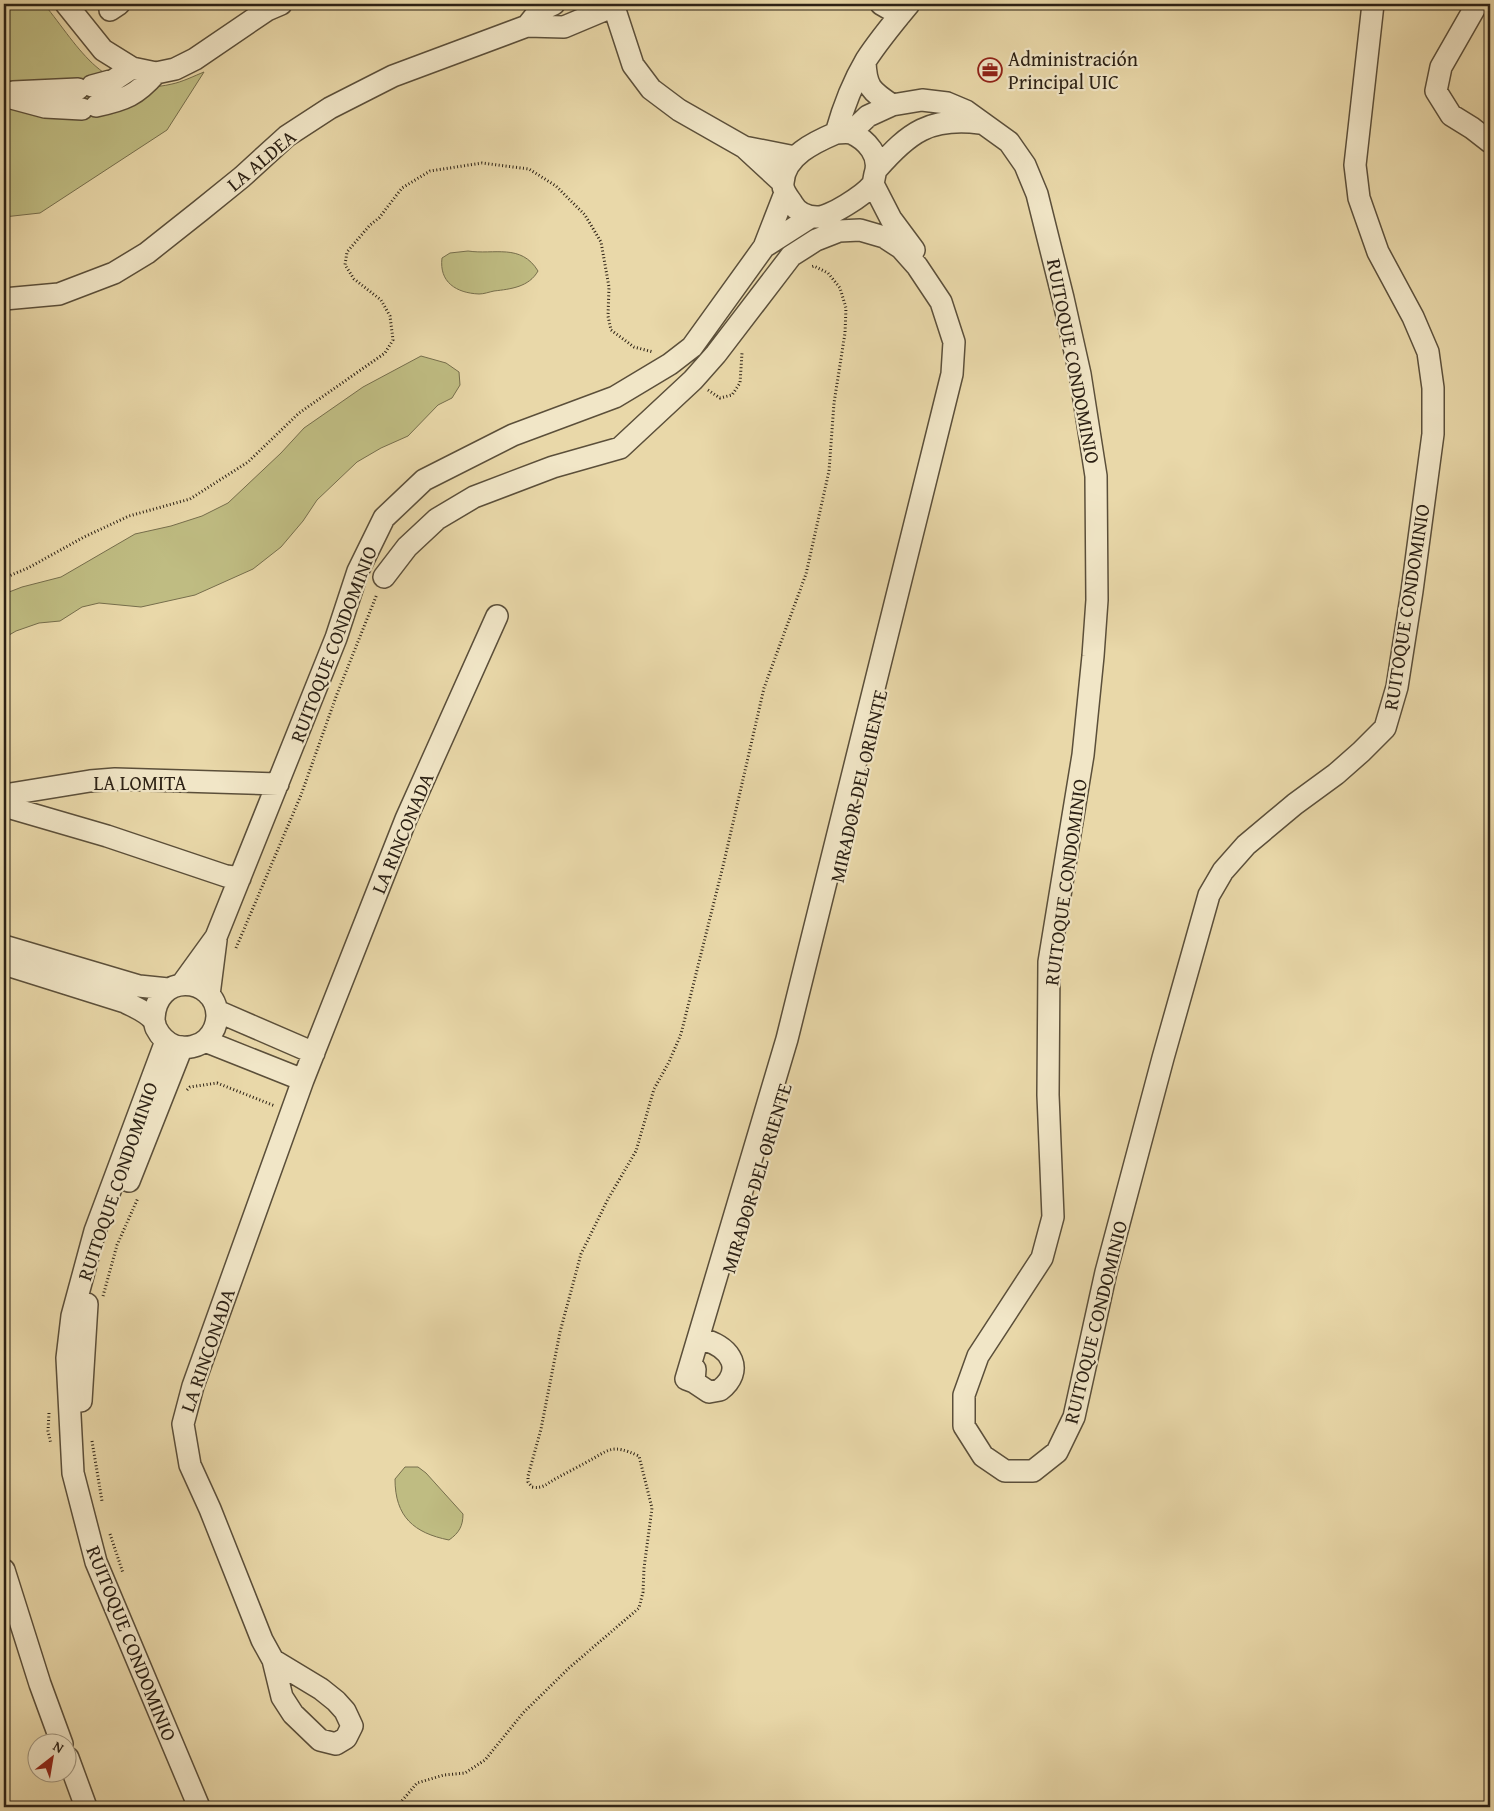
<svg xmlns="http://www.w3.org/2000/svg" width="1494" height="1811" viewBox="0 0 1494 1811" font-family="'Gentium Book Plus',serif">
<style>
.green{fill:#bfbc82;stroke:#766e4c}
.lines{fill:none;stroke-linecap:round;stroke-linejoin:round}
.street-casing{stroke:#5b4f3a;stroke-width:24}
.path{stroke:#2c2115;stroke-width:3;stroke-dasharray:1 2.5;stroke-linecap:butt}
.street{stroke:#f1e6c7;stroke-width:21}
.labels{text-anchor:middle;dominant-baseline:central;stroke-width:4.5;stroke-linejoin:round;paint-order:stroke}
.poi-label{font-size:20px;fill:#2c2115;stroke:#f1e6c7;text-anchor:start}
.street-label{font-size:20px;fill:#2c2115;stroke:#f1e6c7}
</style>
<rect width="100%" height="100%" fill="#e9d8a9"/>
<filter id="stains"><feTurbulence type="fractalNoise" baseFrequency=".004" numOctaves="4"/><feColorMatrix values="0 0 0 0 .2 0 0 0 0 .09 0 0 0 0 .02 0 0 0 .5 -.17"/></filter>
<radialGradient id="worn" r=".72"><stop offset=".6" stop-color="#630" stop-opacity="0"/><stop offset="1" stop-color="#630" stop-opacity=".3"/></radialGradient>
<!-- green -->
<path class="green" d="M4,4h40c36,44 60,96 128,80 10,-2 22,-8 32,-12l-37,58 -127,83 -36,4z
M468,251c26,4 53,-8 70,20 -9,16 -27,18 -44,20 -5,1 -10,3 -15,3 -23,-1 -40,-12 -37,-36l8,-5z
M421,356l25,7 13,9 1,13 -8,13 -14,7 -30,31 -27,12 -24,14 -40,38 -14,21 -22,26 -28,22 -58,26 -54,12 -42,-4 -17,4 -22,14 -21,2 -23,8 -12,7v-44l18,-7 39,-10 74,-43 36,-8 31,-10 26,-13 53,-50 23,-25 59,-41z
M405,1467h13l8,6 37,41c0,12 -4,19 -14,26 -35,-7 -54,-23 -54,-61z"/>
<g class="lines">
<!-- street casing -->
<g class="street-casing">
<path id="street" d="M66,4l37,46 29,18 24,5 19,-4 20,-10 72,-49 14,-6
M613,4l20,61 18,24 28,21 65,37 39,36
M881,4l19,11
M1477,4l-36,63 -5,24 15,24 21,13 18,14
M110,10l9,-6
M527,26l12,-15 15,-7
M865,62c1,25 6,29 27,43
M92,86l22,-6 18,-12
M13,92l65,-3
M4,96l41,11 37,2
M96,106c29,-6 41,-11 60,-33
M836,133c4,0 10,-1 15,0 16,7 30,23 24,41 -1,4 -1,8 -3,11 -8,10 -43,33 -55,32 -11,0 -20,-5 -25,-14 -4,-6 -10,-13 -9,-20 1,-27 32,-41 53,-50z
M836,133c7,-25 17,-51 30,-73 13,-20 28,-38 43,-56
M850,133l18,-17 24,-11 30,-5 25,3 19,8 43,31 16,23 12,29 26,104 17,76 16,102 1,124 -4,56 -10,99 -34,207 -1,133 5,122 -11,41 -64,98 -14,39v31l19,30 22,15h28l24,-19 17,-35 32,-145 57,-214 46,-163 14,-24 23,-26 49,-41 41,-30 25,-22 24,-24 12,-41 15,-96 21,-157v-46l-5,-36 -15,-35 -35,-65 -19,-54 -4,-33 18,-161
M744,147l51,10
M877,169c32,-37 53,-52 103,-46
M873,184l18,35 23,31
M764,247l47,-30
M4,299l55,-5 55,-21 33,-20 53,-42 42,-34 45,-41 43,-28 63,-32 134,-50 37,1 50,-21
M384,577l23,-30 30,-28 37,-22 79,-30 67,-19 73,-68 23,-26 75,-98 25,-16 23,-9 21,-1 24,7 17,11 16,18 24,36 13,40 -2,32 -165,665 -101,340 8,3
M4,795l86,-14 25,-2 163,5
M4,806l103,30 119,40 14,2
M4,946l135,40 29,3
M4,964l121,38c9,5 23,10 29,19 1,2 1,5 2,7 4,8 11,15 19,18 11,3 24,1 32,-7 7,-7 10,-15 10,-24 -1,-39 -63,-44 -63,6
M182,984l34,-47 120,-299 22,-67 26,-53 40,-38 89,-45 102,-38 55,-33 22,-17 72,-100 21,-54
M209,995l7,-55
M217,1011l97,42
M166,1041l-71,190 -23,85 -5,42 6,115 23,89 103,245
M205,1041l98,39
M129,1181l53,-134
M695,1369l-1,13 15,10 11,-2c25,-20 11,-42 -15,-50
M81,1401l6,-97
M4,1570l36,114 22,60
M273,1660l9,37 11,17 27,26 16,4 10,-6 6,-12 -7,-15 -9,-10 -15,-12 -48,-29 -11,-20 -52,-131 -20,-44 -7,-41 10,-38 110,-306 103,-261 91,-203
M68,1758l18,49"/>
</g>
<!-- path -->
<path class="path" d="M298,7l8,-3
M708,390l12,8 12,-3 8,-12 2,-30
M4,578l24,-10 56,-31 45,-21 61,-17 58,-37 51,-49 86,-60 8,-13 -3,-24 -9,-16 -27,-21 -9,-14 2,-13 23,-27 9,-7 23,-30 28,-17 52,-8 47,6 27,17 29,29 16,27 8,45 -1,29 3,14 23,17 19,5
M236,948l65,-153 36,-101 40,-100
M187,1090l3,-3 27,-4 58,23
M103,1296l14,-51 21,-47
M49,1413l-1,18 3,13
M92,1441l10,60
M110,1534l13,39
M399,1807l2,-5 16,-19 27,-8 21,-2 20,-13 38,-47 46,-45 70,-60 4,-16 1,-24 8,-60 -13,-52c-29,-13 -29,-6 -54,7 -9,5 -19,10 -28,15 -10,5 -13,11 -25,9l-4,-5v-6l13,-47 19,-97 21,-78 27,-55 28,-48 18,-62 15,-27 12,-28 43,-172 40,-174 42,-114 23,-103 5,-68 11,-70 1,-25 -6,-20 -12,-15 -14,-7 -3,1"/>
<!-- street -->
<use href="#street" class="street"/>
</g>
<!-- icons -->
<defs>
<g id="office-ring" transform="scale(1.25)"><circle r="9.5" fill="#f1e6c7" stroke="#8f2418" stroke-width="1.5"/><path d="M-6-3h4V-5.5h4V-3h4V5H-6ZM-1-4.5V-3h2v-1.5ZM-6 0V1H6V0Z" fill="#8f2418"/></g>
</defs>
<g fill-rule="evenodd">
<use href="#office-ring" x="990" y="70"/>
</g>
<g class="labels">
<!-- poi labels -->
<g class="poi-label">
<text x="1008" y="58">Administración<tspan x="1008" dy="23">Principal UIC</tspan></text>
</g>
<!-- street labels -->
<g class="street-label">
<text transform="translate(261 160) rotate(-40)">LA ALDEA</text>
<text transform="translate(1074 361) rotate(79)">RUITOQUE CONDOMINIO</text>
<text transform="translate(1406 607) rotate(-81)">RUITOQUE CONDOMINIO</text>
<text transform="translate(333 644) rotate(-69)">RUITOQUE CONDOMINIO</text>
<text x="140" y="782">LA LOMITA</text>
<text transform="translate(858 786) rotate(-77)">MIRADOR DEL ORIENTE</text>
<text transform="translate(402 833) rotate(-67)">LA RINCONADA</text>
<text transform="translate(1065 882) rotate(-82)">RUITOQUE CONDOMINIO</text>
<text transform="translate(756 1178) rotate(-73)">MIRADOR DEL ORIENTE</text>
<text transform="translate(117 1181) rotate(-71)">RUITOQUE CONDOMINIO</text>
<text transform="translate(1095 1322) rotate(-76)">RUITOQUE CONDOMINIO</text>
<text transform="translate(207 1350) rotate(-71)">LA RINCONADA</text>
<text transform="translate(132 1643) rotate(68)">RUITOQUE CONDOMINIO</text>
</g>
</g>
<!-- margin -->
<rect width="1494" height="1811" fill="none" stroke="#e9d8a9" stroke-width="20"/>
<rect x="5" y="5" width="1484" height="1801" fill="none" stroke="#2c2115" stroke-width="2.5"/>
<rect x="10" y="10" width="1474" height="1791" fill="none" stroke="#2c2115"/>
<!-- north arrow -->
<g transform="translate(52 1758) rotate(31)"><circle r="24" fill="#f1e6c7" stroke="#a29780"/>
<path d="M0-4L9 19L0 12L-9 19Z" fill="#8f2418"/>
<text y="-8" font-size="14" font-weight="bold" text-anchor="middle" fill="#2c2115">N</text>
</g>
<rect width="100%" height="100%" filter="url(#stains)"/>
<rect width="100%" height="100%" fill="url(#worn)"/>
</svg>
